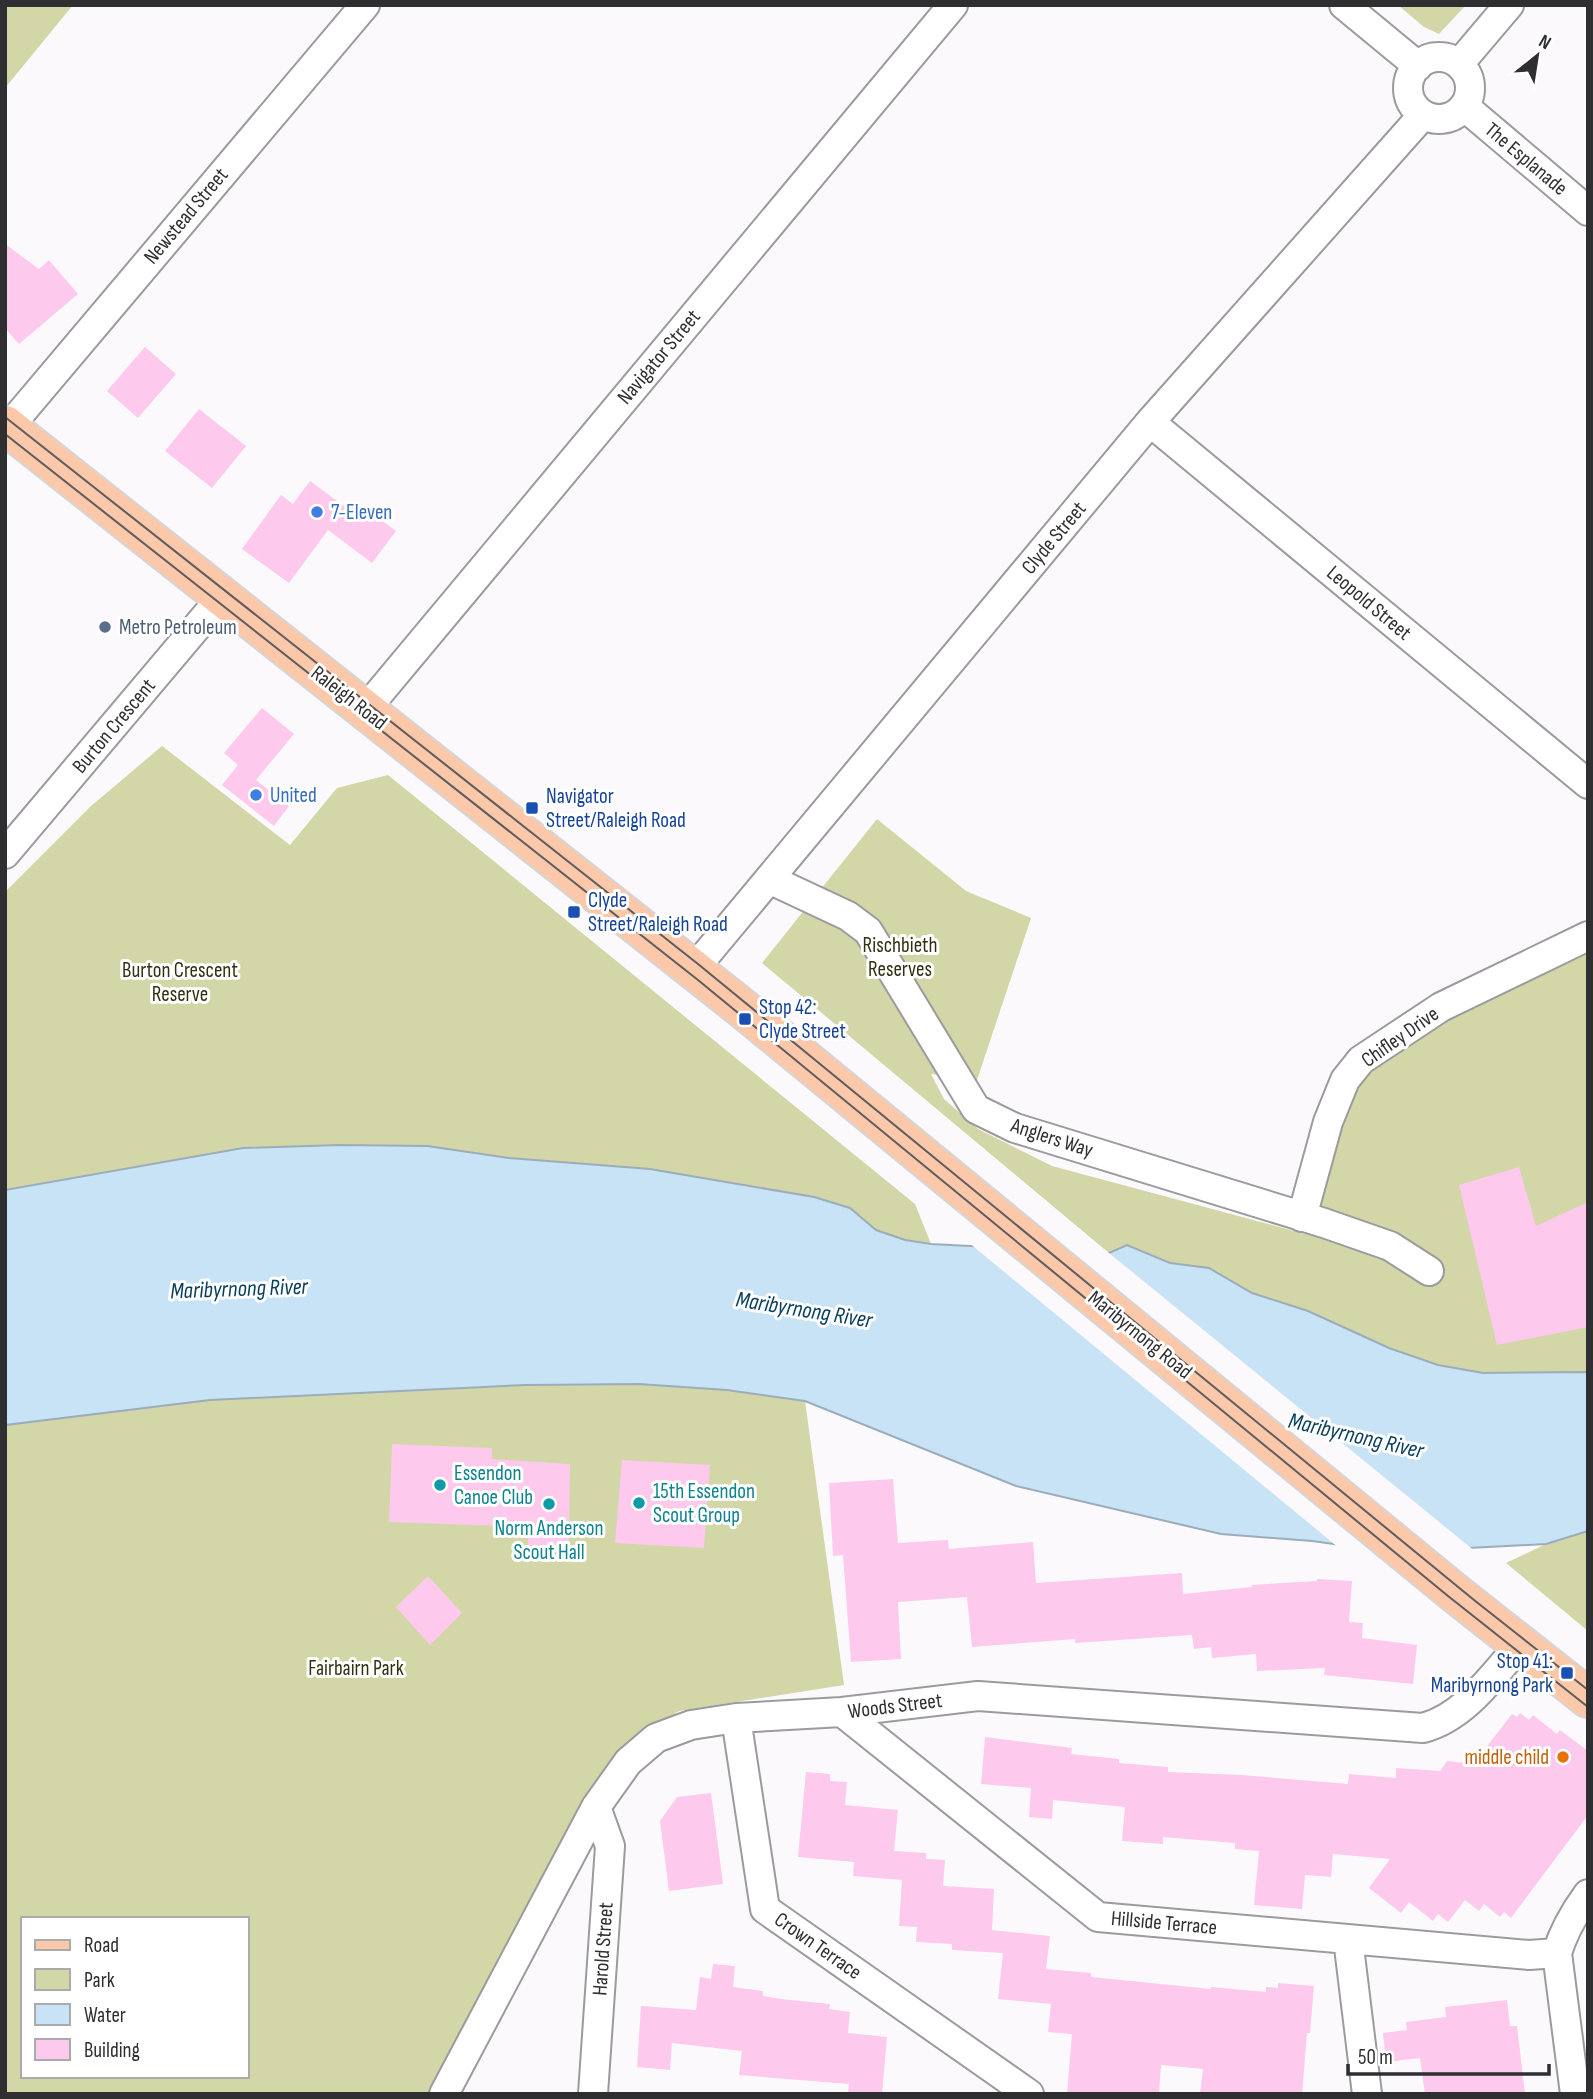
<svg xmlns="http://www.w3.org/2000/svg" width="1593" height="2099" viewBox="0 0 1593 2099" font-family="'Sofia Sans Condensed',sans-serif">
<style>
.green{fill:#d3d6a6;fill-rule:evenodd}
.water{fill:#c9e3f6;stroke:#9badbb;stroke-width:2}
.pier{fill:#fbf9fc}
.building{fill:#fdc9ed}
.lines{fill:none;stroke-linecap:round;stroke-linejoin:round}
.street-casing{stroke:#9b9a9d;stroke-width:32}
.primary-casing{stroke:#d5d5d6;stroke-width:42}
.street{stroke:#fff;stroke-width:28}
.primary{stroke:#fbc8aa;stroke-width:38}
.tram{stroke:#5c5b5d;stroke-width:2}
.shop-dot{fill:#3f7fe0;stroke:#fff;stroke-width:2.5}
.service-dot{fill:#5c6f8a;stroke:#fff;stroke-width:2.5}
.transit-dot{fill:#1a4fb4;stroke:#fff;stroke-width:2.5}
.culture-dot{fill:#0f9aa8;stroke:#fff;stroke-width:2.5}
.food-dot{fill:#e8710a;stroke:#fff;stroke-width:2.5}
.labels{text-anchor:middle;dominant-baseline:central;stroke-width:6;stroke-linejoin:round;paint-order:stroke}
.street-label{font-size:21px;fill:#2f2e30;stroke:#fff}
.shop-label{font-size:21px;fill:#366cbe;stroke:#fff;text-anchor:start}
.service-label{font-size:21px;fill:#4e5e75;stroke:#fff;text-anchor:start}
.transit-label{font-size:21px;fill:#164399;stroke:#fff;text-anchor:start}
.park-label{font-size:21px;fill:#303112;stroke:#fff}
.culture-label{font-size:21px;fill:#0d838f;stroke:#fff;text-anchor:start}
.food-label{font-size:21px;fill:#c56008;stroke:#fff;text-anchor:end}
.water-label{font-size:23px;font-style:italic;fill:#0a405e;stroke:#fff}
</style>
<rect width="100%" height="100%" fill="#fbf9fc"/>
<!-- green -->
<path class="green" d="M5,5h68l-68,83z
M1398,5h68l-27,29 -15,-7z
M162,746l128,99 47,-57 51,-13 527,429 16,40 -26,-4 -29,-10 -26,-22 -36,-11 -164,-28 -141,-11 -82,-12 -87,-1 -97,3 -238,42v-298l85,-85z
M877,819l89,72 65,27 -54,162 -46,-6 13,25 34,30 74,37 257,69 38,-135 19,-29 42,-32 78,-37 102,-53v423l-105,1 -45,-8 -49,-17 -81,-37 -56,-18 -43,-25 -39,-5 -43,-18 -18,8 -347,-290z
M639,1384l88,6 78,11 39,284 -165,26 -29,18 -209,365h-436v-669l205,-25 315,-15zM23,1919h224v157h-224z
M1588,1531v100l-82,-68 40,-19z"/>
<!-- water -->
<path class="water" d="M340,1145l87,1 82,12 141,11 164,28 36,11 26,22 29,10 26,4 178,9 18,-8 43,18 39,5 43,25 56,18 81,37 49,17 45,8 105,-1v159l-42,13 -155,8 -79,-11 -91,-7 -205,-48 -211,-85 -78,-11 -88,-6 -114,1 -315,15 -205,25v-235l238,-42z"/>
<!-- pier -->
<path class="pier" d="M968,1242l136,7 372,303 -85,3 -52,-7z"/>
<!-- building -->
<path class="building" d="M5,244l34,25 10,-9 29,34 -59,50 -14,-16z
M145,347l31,27 -38,44 -31,-27z
M199,409l47,37 -34,42 -47,-37z
M310,481l52,38 7,-8 27,20 -24,32 -44,-33 -39,53 -47,-34 39,-54 12,9z
M262,708l32,26 -38,46 33,26 -15,20 -52,-41 16,-20 -14,-12z
M1519,1167l17,59 52,-24v125l-91,18 -38,-160z
M392,1444l100,4v11l78,5 -1,81h-41v-18l-139,-5z
M622,1460l88,5 -6,83 -89,-5z
M893,1479l5,64 50,-3 1,9 84,-7 3,41 146,-10 1,21 69,-7 -1,-2 66,-4v-2l35,2 -3,41 14,1 -1,15 55,7 -4,39 -89,-9 1,-7 -68,3 -1,-17 -44,4 -1,-11 -17,2 -2,-14 -117,8v-4l-103,8 -5,-50 -69,5 3,57 -50,3 -8,-107 -10,1 -4,-73z
M428,1576l34,37 -32,32 -34,-38z
M1520,1713l9,7 4,-5 24,19 3,-4 28,21v64l-77,103 -7,-6 -4,5 -16,-13 -5,7 -14,-11 -17,22 -10,-8 -5,7 -24,-19 -8,11 -32,-25 21,-29 -57,-5 -2,23 -26,-2 -3,34 -48,-4 5,-54 -24,-2v-6l-72,-6v7l-41,-3 3,-34 -72,-7 -1,19 -23,-2 2,-29 -50,-4 4,-47 87,11 -1,6 48,5v4l49,4v5l73,3 107,9 1,-10 47,4v-10l44,3 7,-10 19,2 5,4 41,-53 5,3z
M806,1772l24,2v7l17,1 -2,23 53,5 -4,41 32,2v6l19,1 -2,26 51,3 -2,41 58,6 -4,33 45,4v4l120,12v-2l55,5v-5l12,1v-5l36,3 -4,47h-3l-5,61h-102l3,-25 -42,-4 -2,29h-92l5,-60 -24,-2 3,-28 -53,-5 5,-46 -51,-3v-6l-36,-2 1,-15 -18,-1 3,-46 -49,-4 1,-14 -56,-5z
M711,1793l12,91 -54,7 -9,-70 17,-24z
M713,1964l22,2 -2,21 30,4v5l18,3 49,5 -1,5 21,3 -2,21 39,4 -5,57h-34l1,-10 -110,-9 3,-24 -70,-8 -2,27 -33,-3 4,-61 55,4 4,-33 11,2z
M1507,2000l3,26h7l8,68h-100l-5,-36 -34,4 -3,-29 24,-3 -1,-8 40,-5 -1,-10z"/>
<g class="lines">
<!-- street casing -->
<g class="street-casing">
<path id="street" d="M1344,5l74,61
M1408 88a31 31 0 1 1 62 0a31 31 0 1 1-62 0Z
M1459,64l50,-59
M1465,107l123,104
M1150,422l438,362
M8,428l357,-423
M365,710l588,-705
M5,854l217,-257
M769,879l79,37 20,15 108,178 39,19 309,95 66,23 39,25
M694,969l456,-547 273,-307
M1302,1217l26,-95 17,-42 16,-20 80,-53 147,-71
M842,1712l256,205 431,38 28,-2
M736,1718l29,191 264,185
M1348,1939l19,155
M444,2094l152,-287 32,-45 28,-24 35,-13 45,-7 106,-6 136,-16 445,32c42,-11 70,-53 97,-83
M593,2094l17,-248 -14,-39
M1575,2094l-18,-141c7,-23 17,-40 31,-59"/>
</g>
<!-- primary casing -->
<g class="primary-casing">
<path id="primary" d="M5,425l737,583 714,586 132,104"/>
</g>
<!-- street -->
<use href="#street" class="street"/>
<!-- primary -->
<use href="#primary" class="primary"/>
<!-- tram -->
<path class="tram" d="M5,417l693,547 776,636 114,90
M5,434l693,546 750,616 140,111"/>
</g>
<!-- markers -->
<g class="shop-dot">
<circle cx="317" cy="512" r="7"/>
<circle cx="256" cy="795" r="7"/>
</g>
<circle class="service-dot" cx="105" cy="627" r="7"/>
<g class="transit-dot">
<rect x="525" y="801" width="14" height="14" rx="3.5"/>
<rect x="567" y="905" width="14" height="14" rx="3.5"/>
<rect x="738" y="1012" width="14" height="14" rx="3.5"/>
<rect x="1560" y="1666" width="14" height="14" rx="3.5"/>
</g>
<g class="culture-dot">
<circle cx="440" cy="1485" r="7"/>
<circle cx="639" cy="1503" r="7"/>
<circle cx="549" cy="1504" r="7"/>
</g>
<circle class="food-dot" cx="1563" cy="1757" r="7"/>
<g class="labels">
<!-- street labels -->
<g class="street-label">
<text transform="translate(1526 159) rotate(40)">The Esplanade</text>
<text transform="translate(186 216) rotate(-50)">Newstead Street</text>
<text transform="translate(659 357) rotate(-50)">Navigator Street</text>
<text transform="translate(1054 538) rotate(-50)">Clyde Street</text>
<text transform="translate(1369 603) rotate(40)">Leopold Street</text>
<text transform="translate(349 698) rotate(38)">Raleigh Road</text>
<text transform="translate(114 726) rotate(-50)">Burton Crescent</text>
<text transform="translate(1400 1037) rotate(-35)">Chifley Drive</text>
<text transform="translate(1052 1138) rotate(18)">Anglers Way</text>
<text transform="translate(1140 1335) rotate(39)">Maribyrnong Road</text>
<text transform="translate(895 1706) rotate(-7)">Woods Street</text>
<text transform="translate(1164 1923) rotate(5)">Hillside Terrace</text>
<text transform="translate(818 1946) rotate(35)">Crown Terrace</text>
<text transform="translate(603 1949) rotate(-86)">Harold Street</text>
</g>
<!-- shop labels -->
<g class="shop-label">
<text x="331" y="512">7-Eleven</text>
<text x="270" y="795">United</text>
</g>
<!-- service labels -->
<g class="service-label">
<text x="119" y="627">Metro Petroleum</text>
</g>
<!-- transit labels -->
<g class="transit-label">
<text x="546" y="796">Navigator<tspan x="546" dy="24">Street/Raleigh Road</tspan></text>
<text x="588" y="900">Clyde<tspan x="588" dy="24">Street/Raleigh Road</tspan></text>
<text x="759" y="1007">Stop 42:<tspan x="759" dy="24">Clyde Street</tspan></text>
<text x="1553" y="1661" text-anchor="end">Stop 41:<tspan x="1553" dy="24">Maribyrnong Park</tspan></text>
</g>
<!-- park labels -->
<g class="park-label">
<text x="900" y="945">Rischbieth<tspan x="900" dy="24">Reserves</tspan></text>
<text x="180" y="970">Burton Crescent<tspan x="180" dy="24">Reserve</tspan></text>
<text x="356" y="1668">Fairbairn Park</text>
</g>
<!-- culture labels -->
<g class="culture-label">
<text x="454" y="1473">Essendon<tspan x="454" dy="24">Canoe Club</tspan></text>
<text x="653" y="1491">15th Essendon<tspan x="653" dy="24">Scout Group</tspan></text>
<text x="549" y="1528" text-anchor="middle">Norm Anderson<tspan x="549" dy="24">Scout Hall</tspan></text>
</g>
<!-- food labels -->
<g class="food-label">
<text x="1549" y="1757">middle child</text>
</g>
<!-- water labels -->
<g class="water-label">
<text transform="translate(239 1289) rotate(-2)">Maribyrnong River</text>
<text transform="translate(804 1310) rotate(9)">Maribyrnong River</text>
<text transform="translate(1356 1436) rotate(13)">Maribyrnong River</text>
</g>
</g>
<!-- border -->
<rect width="1593" height="2099" fill="none" stroke="#2f2e30" stroke-width="14"/>
<!-- legend -->
<rect x="21" y="1917" width="228" height="161" fill="#ffffff" stroke="#acabac" stroke-width="2"/>
<rect x="35" y="1940" width="35" height="10" fill="#fbc8aa" stroke="#acabac" stroke-width="2"/>
<text x="84" y="1952" font-size="21" fill="#2f2e30">Road</text>
<rect x="35" y="1969" width="35" height="21" fill="#d3d6a6" stroke="#acabac" stroke-width="2"/>
<text x="84" y="1987" font-size="21" fill="#2f2e30">Park</text>
<rect x="35" y="2004" width="35" height="21" fill="#c9e3f6" stroke="#acabac" stroke-width="2"/>
<text x="84" y="2022" font-size="21" fill="#2f2e30">Water</text>
<rect x="35" y="2039" width="35" height="21" fill="#fdc9ed" stroke="#acabac" stroke-width="2"/>
<text x="84" y="2057" font-size="21" fill="#2f2e30">Building</text>
<!-- north arrow -->
<g transform="translate(1537 56) rotate(30)" stroke="#ffffff" stroke-width="5" paint-order="stroke">
<path d="M0-5L12 26L0 18L-12 26Z" fill="#2f2e30"/>
<text y="-10" font-size="19" font-weight="bold" text-anchor="middle" fill="#2f2e30">N</text>
</g>
<!-- scale -->
<path d="M1348 2064v10h201v-10" fill="none" stroke="#2f2e30" stroke-width="3.5"/>
<text x="1358" y="2064" font-size="21" fill="#2f2e30" stroke="#ffffff" stroke-width="5" paint-order="stroke">50 m</text>
</svg>
